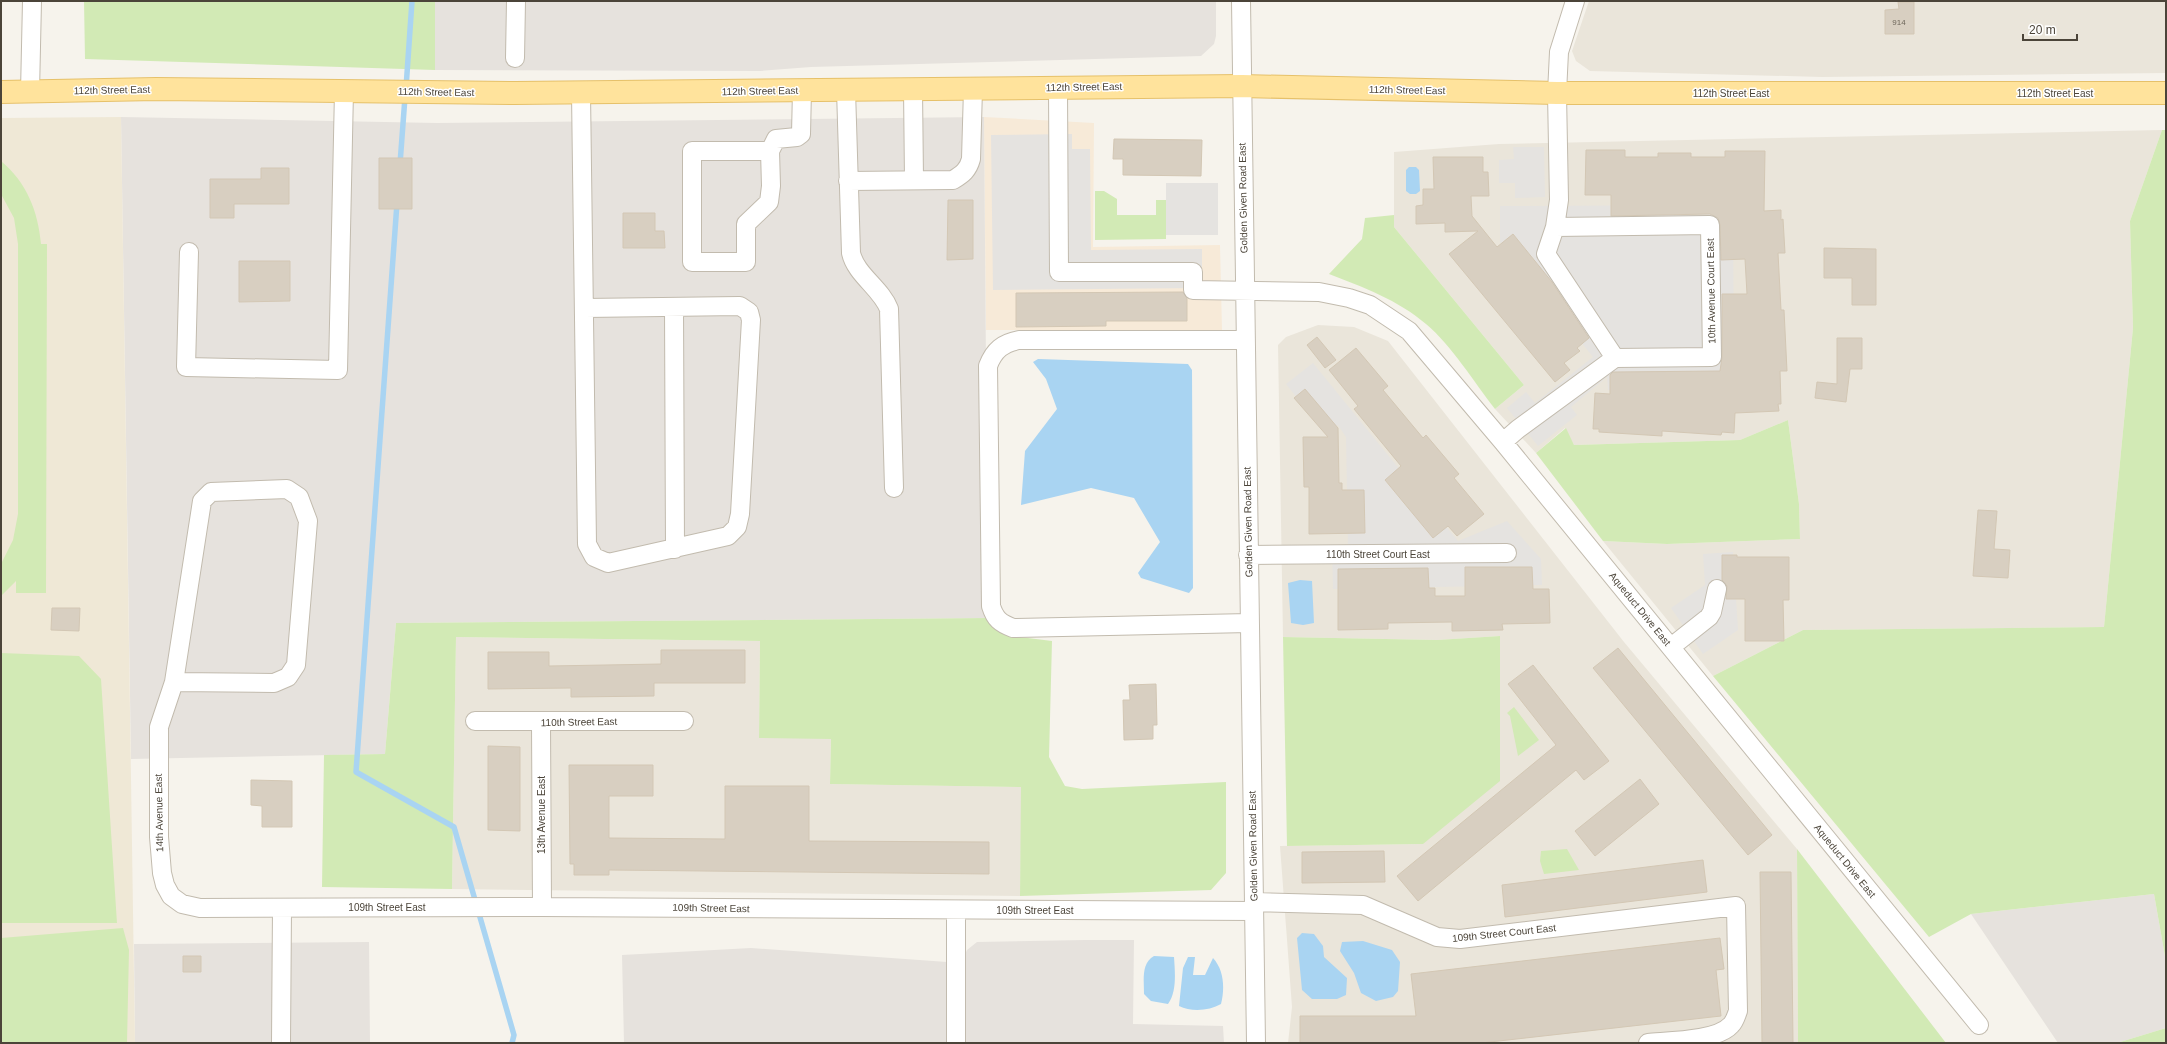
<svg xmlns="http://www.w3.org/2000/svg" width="2167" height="1044" viewBox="0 0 2167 1044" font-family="Helvetica,sans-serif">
	<rect width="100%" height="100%" fill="#f6f3ec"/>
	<path fill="#eae5da" d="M1589,1H2166V73L1822,77L1590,71L1576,61L1572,51Z
		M2162,130L2130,221L2133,328L2104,627L1803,630L1713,676L1603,541L1667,544L1800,539L1799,504L1788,420L1740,440L1574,445L1565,428L1536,453L1495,409L1524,385L1394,227V152L1499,144Z
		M1318,325L1354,327L1388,341L1624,642L1797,849L1798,1043H1288L1292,1007L1280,846L1423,844L1500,636L1437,640L1283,637L1278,345L1286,337Z
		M456,637L760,641L759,737L831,738L830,784L1022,787L1020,896L452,889Z"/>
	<path fill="#f7ead8" d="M984,117L1094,123L1093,247L1220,245L1222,330H986Z"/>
	<path fill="#e6e2dd" d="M435,1H1216V36L1214,44L1201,56L811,67L760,71L435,70Z
		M121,117L437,123L984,117L988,618L396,623L385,754L131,759Z
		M2154,894L2166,962V1028L2117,1043H2058L1971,914Z
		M1085,940H1134L1133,1024L1223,1026L1224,1043H624L622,955L751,948L961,963L967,950L977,942Z
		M369,942L370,1043H135L134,944Z"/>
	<path fill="#efe8d6" d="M121,117L135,1043H1V118Z"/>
	<path fill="#d2eab5" d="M84,1H435V70L85,59Z
		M2162,130H2166V962L2154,894L1971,914L1929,937L1713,676L1803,630L2104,627L2133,328L2130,221Z
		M1,161C27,183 38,211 41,244H47L46,593H16V581L1,596V564L13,540L18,514V244L14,218L1,194Z
		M1095,191H1104L1117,199V215H1156V200H1166V239L1095,240Z
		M1394,215V227L1524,385L1495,409C1474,382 1452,346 1426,324C1398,300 1363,287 1329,274L1362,239L1365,218Z
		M1788,420L1799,504L1800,539L1667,544L1603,541L1536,453L1566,428L1574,445L1740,440Z
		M988,618L1004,635L1052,641L1049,757L1065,786L1082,789L1226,782V873L1211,890L1020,896L1021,787L830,784L831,739L759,738L760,641L456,637L452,889L322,887L324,755L385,754L396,623Z
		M1500,636V781L1423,844L1287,846L1283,637L1437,640Z
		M1,653L79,656L101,679L117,923H1Z
		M1514,707L1539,740L1518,756L1510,716L1507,713Z
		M1567,849L1579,870L1544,874L1540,861L1541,851Z
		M1797,849L1946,1043H1798Z
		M123,928L129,950L127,1043H1V938Z
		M2166,1028V1043H2117Z"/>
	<path fill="#e5e3e0" d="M1072,134V149H1090L1091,250L1202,249V288L993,290L991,135Z
		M1513,147H1544L1545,197L1515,198V183H1499V160L1514,159Z
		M1166,183H1218V235H1166Z
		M1720,205L1733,222L1734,373L1724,389L1608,390L1607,377L1571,407L1577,415L1538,446L1507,408L1526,392L1535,403L1593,357L1500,242V206Z
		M1313,363L1458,541L1507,521L1541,559L1542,585L1333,589L1332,547L1348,546L1346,437L1338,425L1326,434L1286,384Z
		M1733,552L1738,630L1703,654L1671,608L1705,585L1703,554Z"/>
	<path fill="#a9d4f2" d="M1409,167H1416L1419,170L1420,191L1416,194H1410L1406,191V170Z
		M1038,359L1188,364L1192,370L1193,588L1189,593L1141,578L1138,573L1160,542L1134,498L1091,488L1021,505L1025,451L1057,409L1046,379L1033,362Z
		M1300,580L1312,581L1314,623L1303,625L1291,623L1288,583Z
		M1302,933L1314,934L1323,946L1324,957L1347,978L1346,995L1337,999H1312L1302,990L1297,938Z
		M1363,941L1392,950L1400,962L1398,991L1393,997L1376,1001L1361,993L1354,973L1340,951L1342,942Z
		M1154,956L1174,957C1175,972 1177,992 1168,1004L1151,1001L1144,994C1144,980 1141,963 1154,956Z
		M1188,957H1195L1193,975H1205L1213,958C1224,970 1225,988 1221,1004C1209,1011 1191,1012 1179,1006L1183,968Z"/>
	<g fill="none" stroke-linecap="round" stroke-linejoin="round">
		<path stroke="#a9d4f2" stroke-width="5.5" d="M406,88L412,1
			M400,164L405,97
			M397,203L356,772L454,827L514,1035L512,1043"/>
	</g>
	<path fill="#d8cfc1" stroke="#d3c7b4" d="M1898,2H1914V34H1885V10L1899,9Z
		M1114,139L1202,140L1201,176L1123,175V159H1113Z
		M1586,150H1625V157H1658V153H1691V157H1725V151H1765L1764,211L1781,210V220L1783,219L1785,253H1778L1781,310H1784L1787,371H1780L1781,404H1778L1779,411L1735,413L1734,433L1722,432L1721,435L1662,431V436L1599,432V429H1593L1595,393L1610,394V375L1613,372L1720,371L1722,357V294H1747L1745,259L1721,260L1720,225L1718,218L1710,214L1611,216V195H1585Z
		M1433,157H1483V172H1488L1489,196H1471L1472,216L1497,247L1513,234L1552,282L1589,338L1577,348L1580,351L1564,363L1570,370L1555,382L1449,254L1478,231L1445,232V223L1416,224V206L1423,205V189H1434Z
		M379,158H412V209H379Z
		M261,168H289V204H234V218H210V179H261Z
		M948,200H973V259L947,260Z
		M623,213H655V231H664L665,248H623Z
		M1824,248L1876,249V305H1852V278H1824Z
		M239,261H290V301L239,302Z
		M1183,292L1187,298V321H1106V326L1016,327V293Z
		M1317,337L1336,360L1325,368L1307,345Z
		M1837,338H1862V369H1850L1846,402L1815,398L1817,382L1837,384Z
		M1356,348L1388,386L1383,390L1423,438L1426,435L1459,474L1454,478L1484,514L1457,536L1448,526L1433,538L1385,480L1401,466L1354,409L1358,406L1329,370Z
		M1305,389L1338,428L1339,483H1342V490H1364L1365,533L1309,534V487H1304L1303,437H1328L1294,398Z
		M1978,510L1997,511L1994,549L2010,550L2008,578L1973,576Z
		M1722,555H1737V557H1789V600H1783L1784,641H1745V599H1726L1727,586L1722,580Z
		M1465,567H1532L1533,589H1549L1550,623L1502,624L1503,630L1452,631V622L1388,623V629L1338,630V569L1428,568L1429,588H1435V596H1465Z
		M52,608H80L79,631L51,630Z
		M1618,648L1772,835L1748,855L1593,668Z
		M661,650H745V683H654V696L571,697V688L488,689V652H549V666L661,664Z
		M1533,665L1609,761L1584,780L1576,770L1418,901L1397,876L1556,745L1508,684Z
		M1156,684L1157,725H1153V739L1124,740L1123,700H1130L1129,685Z
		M488,746L520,747V831L488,830Z
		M569,765H653V796H609V838L725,839V786H809V841L989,842V874L609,870V875H574V864H570Z
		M1640,779L1659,804L1595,856L1575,831Z
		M251,780L292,781V827H262V806L251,805Z
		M1384,851L1385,882L1302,883V852Z
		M1703,860L1707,892L1505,917L1502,885Z
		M1760,872H1791L1793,1043H1762Z
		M1720,938L1724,969L1716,970L1721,1016L1481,1043H1300V1016H1416L1411,974Z
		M183,956H201V972H183Z"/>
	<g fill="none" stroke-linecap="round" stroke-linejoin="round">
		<defs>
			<path id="minor" d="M1241,1L1256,1043
				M1575,1L1559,52L1557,93L1559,200L1555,227L1546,254L1615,358
				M515,58L516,1
				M1058,88L1059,272H1193V290L1319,292L1349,298L1370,305L1409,331L1503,442L1979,1025
				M913,89L914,180
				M846,90L851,253C856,275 881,288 889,309L894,488
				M30,92L32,1
				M581,93L587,544L594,557L608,563L728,536L737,527L740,514L751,320L749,312L740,306L585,308
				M770,151H692V262H746V224L769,202L771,186L770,151L776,139L797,137L801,134L802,90
				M848,181L953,180C963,174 968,170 971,159L973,89
				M1555,227L1710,225L1712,357L1615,358
				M189,252L186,367L338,370L344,91
				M674,307L675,549
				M1245,340H1019C1003,343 994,350 988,366L991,606C995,619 1000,623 1013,628L1249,623
				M1503,442L1518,429L1615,358
				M1248,555L1507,553
				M1671,647L1709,617L1712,612L1717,589
				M174,682L274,683L288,677L296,665L308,521L299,497L287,489L211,492L202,501L174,682L159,727V837L162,873L165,885L171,896L182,904L200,908L542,907L1254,911
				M475,721H684
				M541,723L542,907
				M1254,902L1363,905L1437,937L1460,939L1736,906L1738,1011C1736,1016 1735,1021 1731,1025C1717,1041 1669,1041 1648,1043
				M956,910V1043
				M281,1043L282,908"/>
			<path id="major" d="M1,92L156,89L515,93L1242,86L1557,93H2166"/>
		</defs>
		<use href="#minor" stroke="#c2bbae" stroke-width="20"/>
		<use href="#major" stroke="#e6c16a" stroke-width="24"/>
		<use href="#minor" stroke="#fff" stroke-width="18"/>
		<use href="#major" stroke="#ffe39c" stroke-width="22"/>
	</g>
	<g text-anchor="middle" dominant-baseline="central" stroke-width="3" stroke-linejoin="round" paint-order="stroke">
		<g font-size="8" fill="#6e675b">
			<text x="1899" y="22">914</text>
		</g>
		<g font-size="10" fill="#4b4439" stroke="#fff">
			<text transform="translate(1084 87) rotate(-1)">112th Street East</text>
			<text transform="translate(112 90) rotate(-1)">112th Street East</text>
			<text transform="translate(1407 90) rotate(1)">112th Street East</text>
			<text transform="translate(760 91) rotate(-1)">112th Street East</text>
			<text transform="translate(436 92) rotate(1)">112th Street East</text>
			<text x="1731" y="93">112th Street East</text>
			<text x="2055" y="93">112th Street East</text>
			<text transform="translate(1243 198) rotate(-91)">Golden Given Road East</text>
			<text transform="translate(1711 291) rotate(-91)">10th Avenue Court East</text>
			<text transform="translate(1248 522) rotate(-91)">Golden Given Road East</text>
			<text x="1378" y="554">110th Street Court East</text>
			<text transform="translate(1640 609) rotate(51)">Aqueduct Drive East</text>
			<text transform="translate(579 722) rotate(-1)">110th Street East</text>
			<text transform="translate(159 813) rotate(-91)">14th Avenue East</text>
			<text transform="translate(541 815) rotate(-90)">13th Avenue East</text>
			<text transform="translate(1253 846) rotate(-91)">Golden Given Road East</text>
			<text transform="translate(1845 861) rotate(51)">Aqueduct Drive East</text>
			<text x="387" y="907">109th Street East</text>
			<text transform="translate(711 908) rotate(1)">109th Street East</text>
			<text x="1035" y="910">109th Street East</text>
			<text transform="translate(1504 933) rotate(-6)">109th Street Court East</text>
		</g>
	</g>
	<rect width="2167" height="1044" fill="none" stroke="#4b4439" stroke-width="4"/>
	<path d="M2023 34v6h54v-6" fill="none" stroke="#4b4439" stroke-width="2"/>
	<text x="2029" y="34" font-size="12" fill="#4b4439" stroke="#ffffff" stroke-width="3" paint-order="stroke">20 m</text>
</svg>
